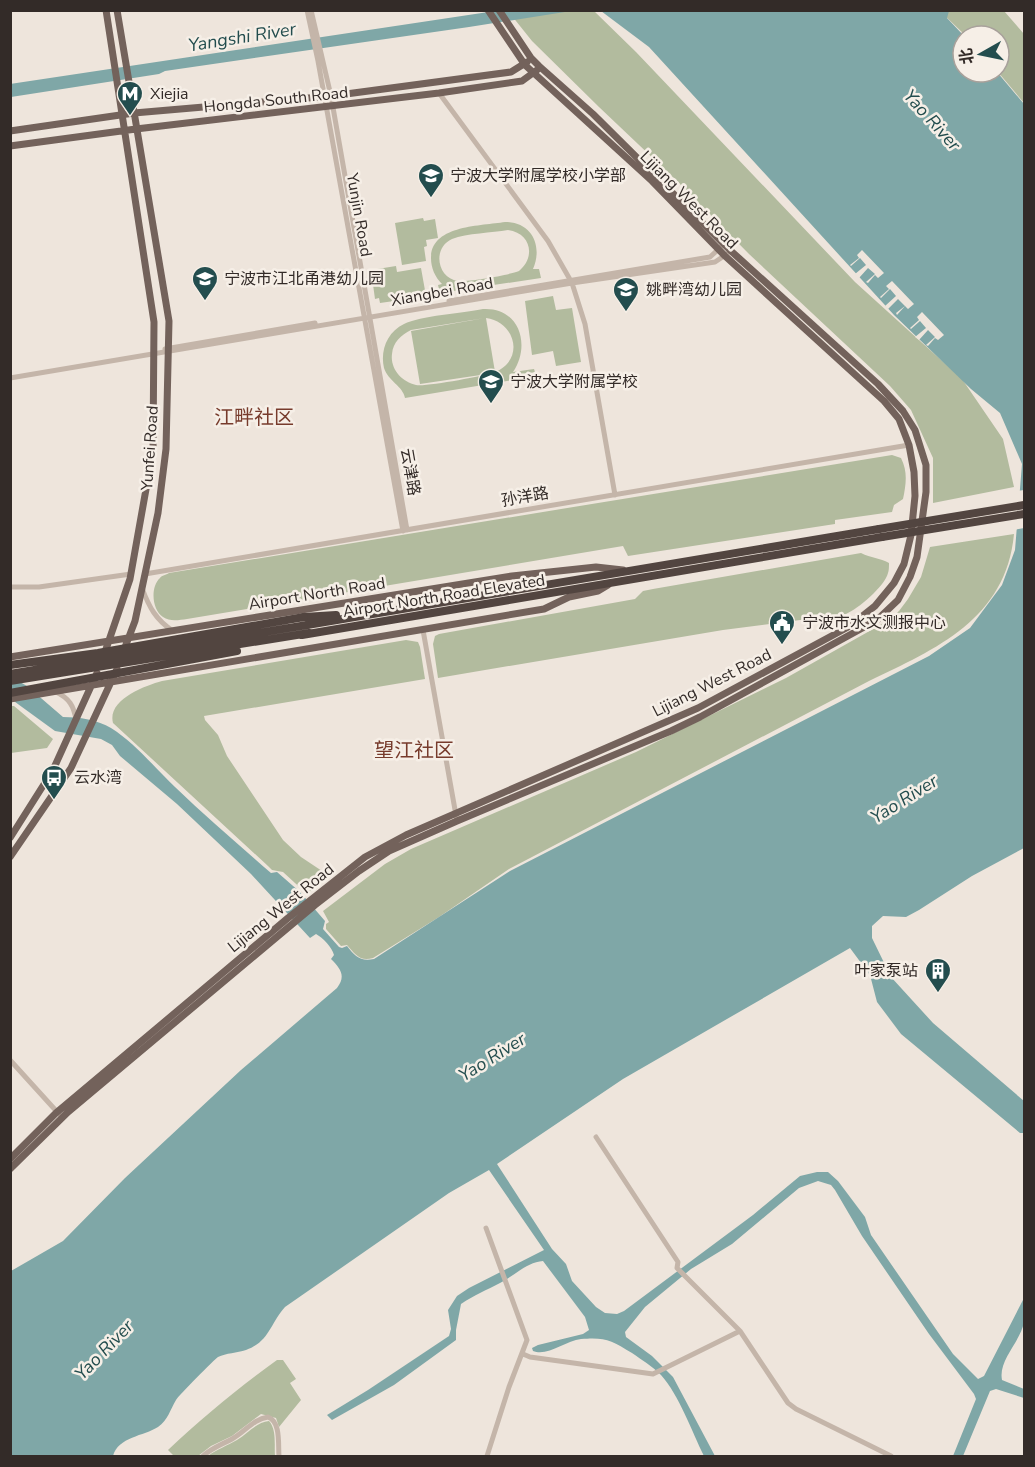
<svg xmlns="http://www.w3.org/2000/svg" width="1035" height="1467" viewBox="0 0 1035 1467" font-family="'Nunito Sans','Noto Sans SC',sans-serif">
	<rect width="100%" height="100%" fill="#eee5dc"/>
	<path fill="#b2bb9e" fill-rule="evenodd" d="M508,11H594L636,52L855,282L962,379L1003,439L1014,487L933,503V458L911,410L890,386L749,254L677,181L599,107L532,41Z
		M940,11H1004L1024,34V103L998,72L999,36H966Z
		M423,218L424,221L435,219L438,238L426,240L427,246L424,247L426,261L402,265L395,223Z
		M505,222C532,222 543,246 533,269H539L541,278L440,293L438,285L442,284C435,277 431,268 431,258C431,225 481,226 505,222ZM508,230C531,233 536,257 519,271C509,275 469,282 458,281C437,278 432,248 452,239C467,233 492,233 508,230Z
		M396,266L397,272L421,268L426,296L402,300L401,295V300L380,303L379,298L375,299L371,270Z
		M553,296L556,310L572,308L581,362L556,366L553,351L532,355L525,301Z
		M483,309C520,307 531,346 513,372L534,369L535,372L525,374V378L405,398C403,386 388,381 384,368C380,351 387,332 404,324C420,316 463,313 483,309ZM485,318L411,331L420,384L494,373C482,376 426,387 416,385C402,382 390,369 392,354C393,342 401,335 411,330ZM486,318C516,322 525,360 495,372Z
		M892,455L901,458C908,472 906,484 903,499L894,505L892,512L835,520V524L628,556L623,546L187,619C179,620 170,622 163,617C152,610 150,587 160,578C162,575 166,575 169,573Z
		M1014,534C1006,619 936,649 869,681L509,869L439,917L373,958C360,962 355,954 347,945L341,946L326,929V924L329,922L323,911L385,864L411,849L636,752L786,678L882,624L899,611L908,599L921,577L930,547Z
		M861,553C871,558 880,558 889,563C889,566 889,571 888,573C885,586 858,609 846,614L723,630L438,678L433,644L435,636L439,634L635,599L643,591L653,589Z
		M406,640L418,642L420,647L425,679L204,716L205,720L218,735L227,756L283,840L301,857L328,875L307,894L283,872L272,870L268,866L113,723C107,700 144,686 162,681Z
		M11,706H14L53,739L47,748L11,753Z
		M277,1360H283L296,1379L290,1383L301,1400L279,1427L276,1418L261,1414L232,1436L211,1446L198,1456H174L168,1450C203,1417 238,1388 277,1360Z
		M269,1421C277,1430 274,1445 275,1456H208C217,1449 227,1446 237,1440C248,1433 257,1422 269,1421Z"/>
	<path fill="#7fa7a7" d="M495,11H571L469,27L165,71L159,74L11,97L10,84Z
		M601,11H949L947,18L964,36L963,72H997L1024,104V848L972,876L919,910L906,917L883,916L872,926V938L891,977L933,1023L1024,1101V1133H1020L901,1034L877,1002L870,975L850,948L623,1079L497,1164L552,1249L566,1264L572,1281L596,1307L605,1313L617,1314L624,1311L753,1215L800,1176L817,1172H828L838,1181L865,1217L871,1235L953,1354L978,1379L984,1376L1024,1298C1024,1305 1026,1315 1024,1322C1021,1341 998,1360 1002,1380L1024,1389V1398L996,1389L990,1391L963,1456H953L976,1399L974,1394L929,1334L862,1236L835,1190L831,1185L818,1181L799,1188L732,1244L691,1269L645,1307L625,1332L626,1337L652,1356L673,1377L715,1456H704C692,1432 679,1395 661,1375C652,1366 642,1360 632,1353C611,1340 605,1337 581,1339C565,1341 547,1357 533,1351L532,1348L538,1345L583,1334L589,1330L585,1317L543,1261C527,1262 514,1276 500,1283C487,1290 474,1295 461,1304L456,1330V1340L394,1385L332,1420L327,1415L368,1390L449,1336L451,1329L448,1310L457,1296L469,1288L544,1250L489,1170L449,1193L285,1307C270,1324 269,1342 246,1350C237,1353 226,1353 218,1357C215,1359 178,1396 176,1400C170,1410 168,1420 158,1427C144,1436 118,1437 113,1456H11V1271L63,1241L125,1178L241,1070L337,988C346,976 341,969 331,959L334,955C332,947 323,938 316,934L310,938L251,874L177,804L120,756L112,745L101,739L55,731L11,699V677L27,686L63,717C79,717 98,720 111,728C136,744 155,768 175,787C206,817 239,845 271,873L277,872L300,892L325,921L323,929L339,947L342,948L347,946C355,956 360,962 374,959L510,871L929,656L970,628L1002,585L1015,550L1022,464L1000,413L971,389L894,315L649,47Z"/>
	<path fill="#eee5dc" d="M862,250L884,273L878,278L875,275L868,283L866,282L875,274L868,268L859,278L855,274L866,265L860,258L851,266L850,265L859,258L857,255Z
		M892,281L914,304L908,309L905,306L897,315L896,313L905,306L898,299L888,309L885,306L896,296L890,289L881,298L880,297L889,289L886,286Z
		M922,312L944,335L938,340L935,338L928,346L926,345L935,337L928,330L919,340L915,337L926,328L920,321L911,329L910,328L919,320L917,317Z
		M1024,490V528L1014,530L1017,491Z"/>
	<g fill="none" stroke-linecap="round" stroke-linejoin="round">
		<path stroke="#c4b5a9" stroke-width="5" d="M307,10L318,61L403,531
			M311,10L331,96L407,530
			M439,93L548,241L572,283L585,324L615,495
			M449,301L710,257L724,244
			M165,349L315,323
			M10,378L572,283L715,262L727,254
			M145,574L909,445
			M10,587H39L131,574
			M142,588C149,607 156,620 173,631
			M423,630L457,821
			M56,692C69,698 74,706 76,720
			M10,1060L59,1114
			M596,1137L678,1262L677,1268L740,1331L788,1403L796,1409L891,1456
			M486,1228L527,1340L509,1387L487,1456
			M523,1354L530,1357L653,1374L740,1331
			M203,1456C212,1448 221,1445 232,1439C245,1432 253,1419 268,1417C281,1422 278,1444 279,1456"/>
		<path stroke="#73625b" stroke-width="7" d="M117,10L169,321L166,449L158,513L135,621L124,650
			M10,131L134,113L331,96L511,72L527,62
			M10,146L136,129L439,93L522,81L537,70
			M104,655L130,579L153,450L154,322L106,10
			M10,657L512,576L596,567L623,570
			M10,699L544,609L569,597L598,591L608,585
			M10,838L53,770L97,673
			M10,857L71,768L117,669
			M10,1159L56,1113L288,918L365,857L406,835L698,708L850,626L875,606L894,583L904,564L911,535L915,496L914,472L909,445L899,419L884,401L725,256L652,181L525,65L488,10
			M10,1169L68,1112L315,905L359,871L389,851L457,821L671,731L700,717L877,620L898,600L910,577L917,557L926,492V465L915,430L903,411L878,384L731,251L593,114L539,66L531,58L499,10"/>
		<path stroke="#524540" stroke-width="8" d="M304,617L336,615
			M307,625L879,529
			M302,635L882,537"/>
		<path stroke="#524540" stroke-width="8" d="M879,529L1024,505
			M882,537L1024,514
			M10,665L98,653L304,617
			M10,674L307,625
			M10,681L309,633
			M10,693L237,651"/>
	</g>
	<defs>
		<symbol id="metro-pin" viewBox="-11 -11 22 30"><path d="M0 17L-7.5 6A9.5 9.5 0 1 1 7.5 6Z" fill="#234d4e" stroke="#f6efe7"/><path d="M-5.5 5V-5H-3L0 0L3-5H5.5V5H3V-.5L0 4L-3-.5V5Z" fill="#fff"/></symbol>
		<symbol id="school-pin" viewBox="-11 -11 22 30"><path d="M0 17L-7.5 6A9.5 9.5 0 1 1 7.5 6Z" fill="#234d4e" stroke="#f6efe7"/><path d="M0-5L7-2L0 1L-7-2ZM-4 1L0 2.5L4 1V4Q0 6-4 4Z" fill="#fff"/></symbol>
		<symbol id="civic-pin" viewBox="-11 -11 22 30"><path d="M0 17L-7.5 6A9.5 9.5 0 1 1 7.5 6Z" fill="#234d4e" stroke="#f6efe7"/><path d="M-.6-6.5H3V-4.5H.6V-3L4-1V1h2V6H-6V1h2V-1L-.6-3ZM-1.2 2.5V6h2.4V2.5Z" fill="#fff"/></symbol>
		<symbol id="bus-pin" viewBox="-11 -11 22 30"><path d="M0 17L-7.5 6A9.5 9.5 0 1 1 7.5 6Z" fill="#234d4e" stroke="#f6efe7"/><path d="M-5-6H5V4H4V6H2V4H-2V6H-4V4H-5ZM-3.5-4V0h7V-4ZM-3.5 1.2v1.5H-2V1.2ZM2 1.2v1.5H3.5V1.2Z" fill="#fff"/></symbol>
		<symbol id="building-pin" viewBox="-11 -11 22 30"><path d="M0 17L-7.5 6A9.5 9.5 0 1 1 7.5 6Z" fill="#234d4e" stroke="#f6efe7"/><path d="M-4-6H4V6H1V3H-1V6H-4ZM-2.5-4.3h1.7v1.8h-1.7ZM.8-4.3h1.7v1.8H.8ZM-2.5-1h1.7V.8h-1.7ZM.8-1h1.7V.8H.8Z" fill="#fff"/></symbol>
	</defs>
	<g fill-rule="evenodd">
		<use href="#metro-pin" x="115" y="79" width="30" height="40"/>
		<use href="#school-pin" x="416" y="161" width="30" height="40"/>
		<use href="#school-pin" x="190" y="264" width="30" height="40"/>
		<use href="#school-pin" x="611" y="275" width="30" height="40"/>
		<use href="#school-pin" x="476" y="367" width="30" height="40"/>
		<use href="#civic-pin" x="767" y="608" width="30" height="40"/>
		<use href="#bus-pin" x="39" y="763" width="30" height="40"/>
		<use href="#building-pin" x="923" y="956" width="30" height="40"/>
	</g>
	<g text-anchor="middle" dominant-baseline="central" stroke-width="5" stroke-linejoin="round" paint-order="stroke">
		<g font-size="16" fill="#332b28" stroke="#f6efe7" text-anchor="start">
			<text x="150" y="94">Xiejia</text>
			<text x="450" y="176">宁波大学附属学校小学部</text>
			<text x="224" y="279">宁波市江北甬港幼儿园</text>
			<text x="646" y="290">姚畔湾幼儿园</text>
			<text x="510" y="382">宁波大学附属学校</text>
			<text x="802" y="623">宁波市水文测报中心</text>
			<text x="74" y="778">云水湾</text>
			<text x="918" y="971" text-anchor="end">叶家泵站</text>
		</g>
		<g font-size="16" fill="#332b28" stroke="#f6efe7">
			<text transform="translate(276 100) rotate(-6)">Hongda South Road</text>
			<text transform="translate(689 200) rotate(45)">Lijiang West Road</text>
			<text transform="translate(359 215) rotate(80)">Yunjin Road</text>
			<text transform="translate(442 292) rotate(-10)">Xiangbei Road</text>
			<text transform="translate(150 448) rotate(-86)">Yunfei Road</text>
			<text transform="translate(410 472) rotate(80)">云津路</text>
			<text transform="translate(525 497) rotate(-10)">孙洋路</text>
			<text transform="translate(317 594) rotate(-9)">Airport North Road</text>
			<text transform="translate(444 596) rotate(-9)">Airport North Road Elevated</text>
			<text transform="translate(712 683) rotate(-27)">Lijiang West Road</text>
			<text transform="translate(281 908) rotate(-39)">Lijiang West Road</text>
		</g>
		<g font-size="18" font-style="italic" fill="#234d4e" stroke="#f6efe7">
			<text transform="translate(242 37) rotate(-9)">Yangshi River</text>
			<text transform="translate(932 120) rotate(48)">Yao River</text>
			<text transform="translate(904 799) rotate(-32)">Yao River</text>
			<text transform="translate(492 1057) rotate(-32)">Yao River</text>
			<text transform="translate(104 1350) rotate(-46)">Yao River</text>
		</g>
		<g font-size="20" fill="#773b2c" stroke="#f6efe7">
			<text x="254" y="417">江畔社区</text>
			<text x="414" y="750">望江社区</text>
		</g>
	</g>
	<rect width="1035" height="1467" fill="none" stroke="#332b28" stroke-width="24"/>
	<g transform="translate(981 54) rotate(261)"><circle r="28" fill="#f6efe7" stroke="#a8a19b" stroke-width="1.5"/>
	<path d="M0-4.5L10 22L0 15L-10 22Z" fill="#234d4e"/>
	<text y="-9" font-size="16" font-weight="bold" text-anchor="middle" fill="#332b28">北</text>
	</g>
</svg>
